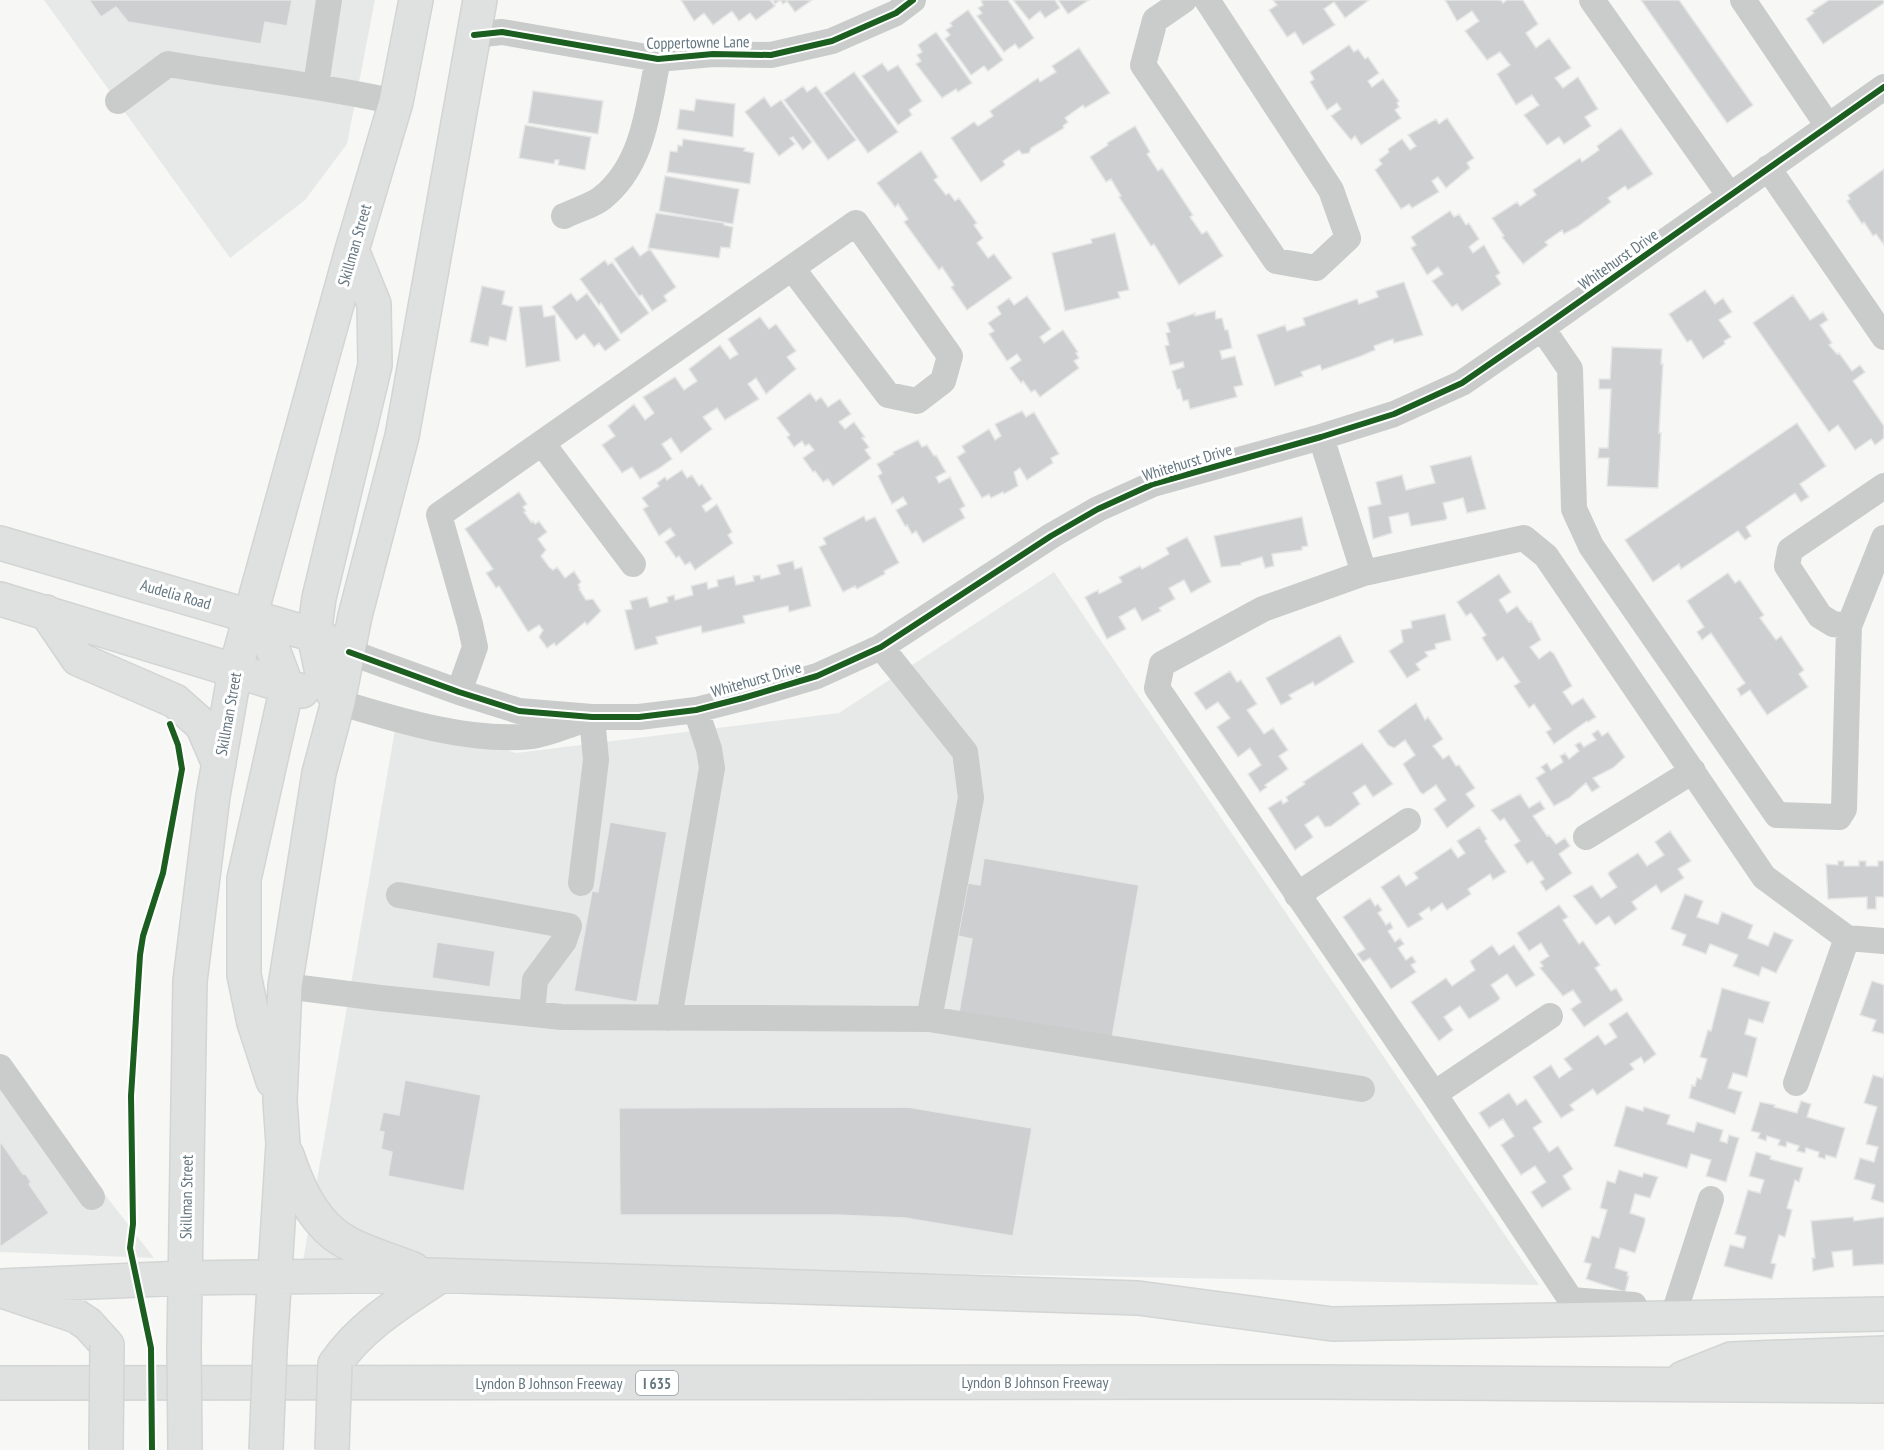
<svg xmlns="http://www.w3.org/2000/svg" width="1884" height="1450" viewBox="0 0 1884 1450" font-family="'PT Sans Narrow',sans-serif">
	<rect width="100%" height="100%" fill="#f7f7f6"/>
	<path fill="#e7e9e8" d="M44,0H375L347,144L305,200L230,258Z
		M1054,572L1539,1285L303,1261L397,718L516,753L839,713Z
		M0,1059L154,1258L0,1252Z"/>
	<path fill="#cdcfd0" stroke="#e6e6e6" stroke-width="1.5" d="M89,0H292L287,26L265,22L261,44L128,22L116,7L101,17Z
		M681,0H770L775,6L756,20L750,13L739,21L732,11L713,25L704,13L694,21Z
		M773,0H812L795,12L787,1L783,4L780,0L775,4Z
		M983,0H1008L1034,38L1019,49L1015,44L1004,52L977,16L982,13L978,8L983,5L981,1Z
		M1013,0H1055L1060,8L1045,18L1040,11L1029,20Z
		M1058,0H1089L1068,14Z
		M1273,0H1369L1345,18L1334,2L1324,9L1335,25L1303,45L1295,32L1287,37L1269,10L1277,5Z
		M1445,0H1501L1503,3L1507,0H1523L1538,24L1526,33L1536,48L1549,38L1571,68L1555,78L1563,88L1578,77L1598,109L1585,117L1591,126L1564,144L1559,137L1547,145L1524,115L1539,105L1532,95L1516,105L1497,74L1510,65L1500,52L1487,60L1465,31L1479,21L1472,11L1457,21Z
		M1641,0H1679L1753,105L1727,123Z
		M1829,0H1884V3L1823,44L1806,19L1814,13L1812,11Z
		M968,10L1003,60L988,71L984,66L971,75L945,39L950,35L946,30L952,26L950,23Z
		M936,32L972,83L958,92L956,89L942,98L916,64L921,61L917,55L922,52L918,45Z
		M1349,45L1354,52L1358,49L1365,59L1368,57L1379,73L1368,81L1372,87L1383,79L1399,101L1397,103L1399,107L1395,110L1401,118L1361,145L1355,136L1351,140L1331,116L1341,109L1337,103L1327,110L1310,82L1314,79L1310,72Z
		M1079,48L1110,93L1085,108L1083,105L1065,118L1068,122L1063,126L1064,128L1031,148L1029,153L1022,154L1019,150L1003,161L1005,165L981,182L951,138L974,122L978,126L993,116L990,111L1038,78L1040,82L1056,72L1052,66Z
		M882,63L888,71L898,65L922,101L909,110L912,115L898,125L862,76Z
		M854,72L898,132L868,153L824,93Z
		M803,86L807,92L816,86L856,140L828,160L784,100Z
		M533,91L603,101L598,134L528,123Z
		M764,97L771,107L781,100L812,142L803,150L793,137L790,138L795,144L779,156L745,112Z
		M696,99L735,104L733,137L677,129L680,109L694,111Z
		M1447,118L1474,158L1467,163L1470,168L1446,188L1438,177L1432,181L1439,192L1412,208L1409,204L1401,209L1375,170L1382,164L1379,160L1389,152L1388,149L1402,139L1410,150L1416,146L1408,135L1436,119L1439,124Z
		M525,125L591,137L585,170L558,165L559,160H555L554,164L519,158Z
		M1135,126L1150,152L1147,154L1158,171L1162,168L1193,215L1190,217L1202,234L1207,231L1223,256L1179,285L1154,244L1151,246L1119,197L1121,196L1111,179L1106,182L1090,157L1108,145L1107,143Z
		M1621,128L1653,174L1628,190L1625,186L1608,198L1611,202L1577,227L1564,234L1562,230L1545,242L1548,245L1523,264L1502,237L1504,236L1492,218L1517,202L1520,206L1536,195L1533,190L1580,158L1582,162L1599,150L1597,146Z
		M683,139L745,148L744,151L754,153L750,184L667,172L670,151L677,152L678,145L682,146Z
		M921,151L938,177L934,180L946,195L949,193L955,201L959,198L977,223L974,225L983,238L977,243L988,258L994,254L1012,278L967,310L951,287L954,285L942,267L939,270L904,222L908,219L898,204L895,207L877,183Z
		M1884,169V245L1876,234L1873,236L1864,222L1862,224L1847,201L1850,199L1848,195Z
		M665,176L739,189L733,224L659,211Z
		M1450,211L1454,217L1459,214L1466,225L1469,223L1479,239L1469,247L1473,253L1484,245L1500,273L1496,276L1501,284L1462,311L1457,304L1452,307L1432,281L1443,274L1438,267L1427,275L1411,248L1416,245L1411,237Z
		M656,213L724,223V225L733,227L730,248L721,247L719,258L648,248Z
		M1115,233L1129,290L1118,292L1120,298L1065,311L1052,253L1092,243L1091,239Z
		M633,246L640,256L650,249L676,287L664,296L667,301L652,311L642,295L639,296L614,259Z
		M605,260L608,265L612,262L649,313L621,334L601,303L599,305L580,279Z
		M1404,282L1423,335L1394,343L1393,339L1374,346L1375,350L1361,356L1322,370L1320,365L1301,372L1303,376L1275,386L1257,335L1285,325L1287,331L1305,325L1303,318L1357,299L1359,304L1378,297L1376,291Z
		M482,286L505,291L502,304L513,307L506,341L490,337L488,346L470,342Z
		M1705,290L1715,304L1723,298L1732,312L1719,320L1731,337L1724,341L1725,344L1703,359L1691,340L1687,342L1669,314Z
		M571,293L577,301L587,293L620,340L605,351L599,343L594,347L584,334L576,340L552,307Z
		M1793,295L1810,320L1823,312L1828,320L1820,325L1832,343L1829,345L1837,354L1839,353L1852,371L1860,365L1865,372L1853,381L1884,426V438L1875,445L1871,439L1855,450L1838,425L1829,432L1753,323Z
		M1027,296L1051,329L1040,337L1044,343L1063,330L1078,352L1076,353L1079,358L1074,361L1079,368L1040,397L1035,390L1031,392L1023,381L1021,383L1010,368L1021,360L1017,354L1007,361L989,334L994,331L988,323L1001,314L997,307L1009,298L1014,305Z
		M542,305L544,317L555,315L560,361L526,367L519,307Z
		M1215,311L1216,319L1222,318L1225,330H1228L1232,348L1220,351L1222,359L1235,356L1243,385L1234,387L1237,397L1190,409L1188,400L1183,401L1180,389H1177L1172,371L1184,367L1183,362L1170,365L1165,346L1169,345L1166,333L1170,332L1167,323L1195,313V316Z
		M760,317L769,329L776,324L796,351L787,357L796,369L766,394L756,378L748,384L759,399L725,420L717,408L703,417L712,429L681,453L671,438L662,444L672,459L658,469L640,479L632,467L622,473L602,445L615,436L608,426L634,404L645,420L654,413L643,397L675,377L684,390L697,381L689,369L720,345L730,359L738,354L728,339Z
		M1612,347L1662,349L1661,364H1663L1659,433H1661L1658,488L1607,486L1609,458H1598L1599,448H1608L1611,389H1599V379H1610Z
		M810,393L816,401L821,397L828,407L840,399L851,414L839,422L845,429L854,422L865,437L862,438L869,447L865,450L871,458L833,486L828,479L823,482L815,471L813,472L803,458L814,450L809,444L805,446L802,441L794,447L787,437L790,435L777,418Z
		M1022,411L1026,417L1034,412L1059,454L1051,458L1053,463L1027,480L1020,468L1014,472L1018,486L1004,494L1003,492L991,498L989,494L982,498L957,457L965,452L962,446L989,429L995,440L1001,436L995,424Z
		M1797,423L1826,466L1800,484L1809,497L1801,502L1795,493L1746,527L1751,536L1745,540L1738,531L1681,569L1679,564L1653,582L1625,540Z
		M918,440L922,447L927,445L934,456L936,455L946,472L936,477L939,483L950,477L965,506L960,509L965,518L923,543L916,531L912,534L907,525L905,526L896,510L907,504L903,497L892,504L878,476L882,473L877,464L894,454L893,452Z
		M1471,456L1486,509L1467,513L1463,498L1443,503L1447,518L1445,520L1411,526L1408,513L1389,517L1392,533L1373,539L1368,507L1381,504L1376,482L1402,475L1406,490L1435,483L1430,466Z
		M682,470L687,478L692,475L699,486L702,484L712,499L702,506L706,512L717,504L732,532L728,535L733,543L695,570L690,562L685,565L679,556L676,558L665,542L675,535L670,528L659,536L643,509L648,506L642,498L659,486L657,483L665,477L667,480Z
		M519,492L527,504L523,507L526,511L524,512L531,522L533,521L535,524L539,521L547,532L538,539L546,550L541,556L549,567L553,570L557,567L565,578L574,571L581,582L578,585L580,588L579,589L586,600L593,599L601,611L587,625L585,622L556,646L554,643L547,648L539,637L543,630L539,625L528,632L499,586L496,588L486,573L493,569L465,529Z
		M864,516L866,521L875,517L899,563L884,571L885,574L857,589L855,586L843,592L819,547L826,544L823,538Z
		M1302,517L1308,546L1302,547V550L1272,554L1274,566L1265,568L1262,557L1241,563V565L1221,567L1214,536Z
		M1187,537L1211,582L1191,593L1184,580L1169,588L1175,599L1159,608L1161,611L1142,621L1135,608L1119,617L1126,629L1107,639L1085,597L1098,590L1099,594L1122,582L1119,577L1140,566L1142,569L1169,554L1166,548Z
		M793,561L795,569L802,567L811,606L789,612L788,606L743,616L745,623L702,633L701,626L656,637L658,644L635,650L625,610L632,609L630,601L647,597L650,607L668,602L667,597L674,595L675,600L693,595L691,586L707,582L708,589L718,586L717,580L734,576L736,585L754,581L753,576L760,575L761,579L780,574L777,565Z
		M1728,573L1735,583L1740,580L1764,615L1760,618L1776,640L1781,636L1804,670L1799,674L1808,687L1767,715L1750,690L1741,696L1737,689L1745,683L1711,633L1702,640L1697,632L1704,627L1687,601Z
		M1499,574L1511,592L1499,600L1507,613L1517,606L1529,622L1531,621L1541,640L1530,647L1539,659L1550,651L1554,654L1572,686L1563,692L1572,705L1583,698L1596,717L1588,722L1587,721L1554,744L1546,732L1551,729L1534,704L1529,708L1514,686L1520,682L1503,657L1497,661L1482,638L1486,635L1471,613L1466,616L1457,602Z
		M1445,614L1451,640L1435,644L1436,649L1425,652L1428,656L1416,664L1420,670L1407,678L1389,651L1403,642L1401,630L1412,628L1411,621Z
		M1340,635L1354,662L1315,686L1313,682L1289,695L1292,699L1281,705L1266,678Z
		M1230,671L1237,682L1241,680L1257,704L1247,710L1264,734L1273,728L1288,750L1279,756L1288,769L1265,785L1267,787L1260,792L1248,774L1261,765L1250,748L1238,757L1217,727L1230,718L1218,702L1206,710L1194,693Z
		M1416,703L1425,720L1428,717L1443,739L1433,746L1443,759L1449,755L1456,766L1459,765L1475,788L1466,794L1475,806L1447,828L1434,809L1446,800L1436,785L1423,794L1420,792L1403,764L1415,755L1405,740L1394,748L1388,745L1378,731Z
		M1598,730L1602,736L1608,732L1625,757L1613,768L1593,778L1600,787L1592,792L1586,783L1569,798L1554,806L1536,778L1545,772L1541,767L1547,763L1551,770L1563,762L1560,756L1565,753L1569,759L1579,751L1575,745L1580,742L1584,747L1596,740L1592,734Z
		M1362,743L1393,784L1373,797L1365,785L1353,793L1360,804L1331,826L1325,827L1318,816L1305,825L1313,837L1295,850L1268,808L1281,800L1283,804L1288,801L1286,797L1305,784L1303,782Z
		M1520,794L1529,808L1540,801L1545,809L1533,816L1547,836L1549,835L1556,844L1565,838L1570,846L1559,854L1572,873L1546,891L1540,882L1544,879L1532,861L1527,864L1514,845L1520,841L1504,818L1500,821L1491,810Z
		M610,822L667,832L637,1002L574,991L592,891L598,892Z
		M1479,827L1487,839L1485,841L1506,872L1493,880L1490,874L1468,889L1471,894L1447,910L1442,903L1431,911L1429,907L1419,914L1423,919L1408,928L1381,887L1399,875L1406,886L1418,878L1414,873L1451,848L1458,858L1465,853L1457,841Z
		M1670,831L1691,861L1678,869L1684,878L1661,893L1656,885L1632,902L1637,909L1615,925L1609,916L1596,925L1573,896L1592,885L1601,898L1617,887L1608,874L1610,871L1638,853L1647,866L1664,855L1655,842Z
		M984,858L1139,885L1112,1038L959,1012L972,939L958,936L968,883L980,885Z
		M1838,861H1844V866H1859V861H1866V866H1878V861H1884V897H1876V909H1867V897L1828,899L1826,864L1838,865Z
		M1685,894L1703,901L1697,917L1718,924L1722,912L1753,925L1748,938L1768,946L1774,932L1793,940L1776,973L1762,967L1759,976L1733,966L1738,955L1710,944L1706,954L1682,945L1686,935L1671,929Z
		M1370,898L1375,906L1378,904L1382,910L1378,913L1386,925L1390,922L1393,928L1388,931L1395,942L1400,938L1404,944L1398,948L1406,960L1412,956L1416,962L1411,965L1416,972L1391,989L1370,958L1363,962L1357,954L1365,949L1343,917Z
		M1559,905L1568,917L1563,920L1579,944L1583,941L1600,965L1595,968L1611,991L1616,988L1623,1000L1584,1027L1571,1009L1581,1002L1573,990L1563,996L1540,968L1543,966L1540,962L1549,956L1541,943L1529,951L1517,933Z
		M437,942L495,951L490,987L432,978Z
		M1492,945L1499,955L1514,945L1535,975L1516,987L1507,974L1491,985L1500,998L1498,1001L1469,1019L1460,1006L1444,1017L1453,1030L1439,1041L1411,1002L1446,978L1452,986L1475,970L1470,961Z
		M1872,981L1884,985V1034L1872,1031L1876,1020L1860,1015Z
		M1722,988L1770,1002L1763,1023L1749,1019L1745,1034L1757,1038L1747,1077L1733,1073L1728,1088L1742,1092L1735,1114L1689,1098L1692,1085L1695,1086L1697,1078L1701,1079L1707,1059L1700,1057L1708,1030L1711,1031Z
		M1627,1012L1656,1054L1644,1063L1641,1057L1630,1064L1634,1069L1597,1095L1593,1089L1570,1105L1574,1110L1561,1118L1533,1077L1551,1065L1559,1078L1572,1069L1564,1059L1598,1035L1605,1045L1617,1037L1609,1024Z
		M1873,1075L1883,1078L1884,1075V1203L1871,1199L1875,1185L1854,1179L1860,1158L1874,1162L1878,1147L1866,1144L1877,1107L1864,1103Z
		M405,1080L481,1095L464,1191L388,1176L392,1152L381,1149L384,1132L379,1131L383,1112L399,1115Z
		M1509,1093L1517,1105L1526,1099L1542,1122L1533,1128L1549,1152L1558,1146L1573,1169L1563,1176L1571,1189L1542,1208L1531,1192L1546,1182L1535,1166L1521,1175L1501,1145L1514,1136L1503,1119L1489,1128L1479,1113Z
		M1801,1101L1811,1104L1807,1117L1845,1128L1836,1158L1826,1155L1825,1159L1818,1157L1819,1152L1806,1148L1805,1153L1797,1151L1799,1146L1787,1142L1786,1147L1778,1145L1780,1140L1767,1136L1766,1141L1758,1138L1760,1133L1751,1131L1760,1102L1775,1105L1774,1107L1797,1113Z
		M1626,1106L1643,1111L1644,1107L1670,1115L1667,1124L1694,1132L1697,1122L1723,1130L1720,1141L1727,1143L1729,1135L1739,1138L1726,1182L1706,1176L1711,1160L1691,1154L1687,1168L1614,1146Z
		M908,1107L1032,1128L1013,1236L905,1218L836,1215H620L619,1108Z
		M0,1141L23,1174L25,1173L31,1182L29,1184L49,1213L0,1247Z
		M1756,1152L1771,1156L1770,1159L1803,1168L1799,1182L1795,1180L1787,1208L1792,1210L1785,1237L1779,1235L1771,1263L1776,1264L1772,1279L1724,1266L1730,1245L1743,1248L1746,1237L1735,1234L1748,1190L1760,1193L1764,1180L1749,1176Z
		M1619,1170L1642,1177L1644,1173L1658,1177L1650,1198L1635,1194L1630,1213L1645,1218V1222L1635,1253L1620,1248L1615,1268L1628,1272L1627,1276H1629L1625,1292L1586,1279L1591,1264L1584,1262L1592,1236L1599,1238L1607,1210L1600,1208L1607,1181L1615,1183Z
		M1853,1217L1854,1221L1884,1217V1264L1853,1266L1852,1250L1832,1252L1834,1267L1813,1271L1812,1258H1815L1811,1221Z"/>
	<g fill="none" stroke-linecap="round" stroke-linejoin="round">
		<defs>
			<path id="major" d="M0,543L314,635L334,644
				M0,599L302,691
				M46,612L78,659L175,701L202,725L219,764
				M249,616L271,644L287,687L244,879V975L254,1023L273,1081
				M338,702L322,673L314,635L319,598L375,365L374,304L352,250
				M287,1155C297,1185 310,1215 335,1235C357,1251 388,1259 413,1269
				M0,1286L184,1278L429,1275L1138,1298L1332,1324L1884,1314
				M5,1292L76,1316L88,1324L107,1345
				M184,1348L190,981L213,796L235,671L352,250L396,102L416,0
				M270,1350L283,1144L280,1101L285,986L319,773L338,702L355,616L402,436L480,0
				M335,1364C362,1325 401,1302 440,1276"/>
			<path id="highway" d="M1683,1378L1731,1359L1884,1353
				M0,1383L1313,1382L1884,1386"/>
		</defs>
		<use href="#major" stroke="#d3d4d4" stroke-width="36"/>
		<use href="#highway" stroke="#d3d4d4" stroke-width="36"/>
		<path stroke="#cacccc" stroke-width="26" d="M1184,0L1155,20L1143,65L1276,261L1316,268L1348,238L1331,190L1207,0
			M1592,0L1730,196
			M1743,0L1828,126
			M474,35L502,32L658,59L713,54L771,55L832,41L896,13L913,0
			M316,85L329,0
			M118,101L168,64C244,77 321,85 396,102
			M1768,168L1884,337
			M564,216C576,210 592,206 602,198C644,165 648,108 658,59
			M1542,328L1570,369L1574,509L1591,546L1777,815L1839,817L1844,809L1849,626L1884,538
			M1321,437L1364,573
			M542,443L633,564
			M1849,626L1833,624L1820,616L1787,566L1790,550L1884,486
			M881,647L965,752L971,798L929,1019
			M349,652L459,692L519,711L592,717H639L696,710L743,698L817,676L881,647L1051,536L1098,509L1153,484L1321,437L1394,414L1462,383L1542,328L1884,87
			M459,692L475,647L470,624L439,515L856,223L950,356L943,381L917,401L888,395L792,268
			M338,702C397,720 471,743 532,736C548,734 565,726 581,721
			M1586,837L1693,771
			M581,883L596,760L592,717
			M399,895L569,926L564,941L535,980L532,1014
			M1297,895L1408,821
			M285,986L380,998L562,1017L929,1019L1362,1089
			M669,1018L712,768L709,749L696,710
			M0,1067L92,1197
			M1796,1083L1847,938
			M1434,1094L1550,1016
			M1677,1304L1711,1199
			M1634,1305L1571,1300L1434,1094L1157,688L1162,664L1263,609L1364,573L1524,538L1546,556L1764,877L1847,938L1884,941"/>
		<use href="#major" stroke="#dfe0e0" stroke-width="33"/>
		<use href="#highway" stroke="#dfe0e0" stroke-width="33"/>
		<defs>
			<path id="major-bridge" d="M184,1348L185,1450
				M106,1450L107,1345
				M266,1450L270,1350
				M332,1450L335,1364"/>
		</defs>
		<use href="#major-bridge" stroke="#d3d4d4" stroke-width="36" stroke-linecap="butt"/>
		<use href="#major-bridge" stroke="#dfe0e0" stroke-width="33"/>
		<defs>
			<path id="cycleway" d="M474,35L502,32L658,59L713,54L771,55L832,41L896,13L913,0
				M349,652L459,692L519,711L592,717H639L696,710L743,698L817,676L881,647L1051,536L1098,509L1153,484L1321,437L1394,414L1462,383L1542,328L1884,87
				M152,1450L151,1348L130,1248L133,1224L131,1096L140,955L143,936L163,873L182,769L178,745L170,724"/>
		</defs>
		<use href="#cycleway" stroke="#fff" stroke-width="10"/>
		<use href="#cycleway" stroke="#1b5e20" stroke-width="6"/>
	</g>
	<g text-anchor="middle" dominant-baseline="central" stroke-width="6" stroke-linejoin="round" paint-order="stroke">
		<rect fill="#fff" stroke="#929fa6" stroke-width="1.5" x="636" y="1371" width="42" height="24" rx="4.5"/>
		<g font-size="15" font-weight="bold" fill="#647680">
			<text x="657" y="1383">I 635</text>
		</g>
		<g font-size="16" fill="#647680" stroke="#fff">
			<text transform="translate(698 42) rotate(-1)">Coppertowne Lane</text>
			<text transform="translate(354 245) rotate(-74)">Skillman Street</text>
			<text transform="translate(1618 259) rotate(-35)">Whitehurst Drive</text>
			<text transform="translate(1187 462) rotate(-17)">Whitehurst Drive</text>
			<text transform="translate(176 594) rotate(16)">Audelia Road</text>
			<text transform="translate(756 679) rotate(-16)">Whitehurst Drive</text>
			<text transform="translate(228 714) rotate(-80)">Skillman Street</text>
			<text transform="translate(186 1197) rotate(-89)">Skillman Street</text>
			<text x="1035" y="1382">Lyndon B Johnson Freeway</text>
			<text x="549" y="1383">Lyndon B Johnson Freeway</text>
		</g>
	</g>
</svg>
